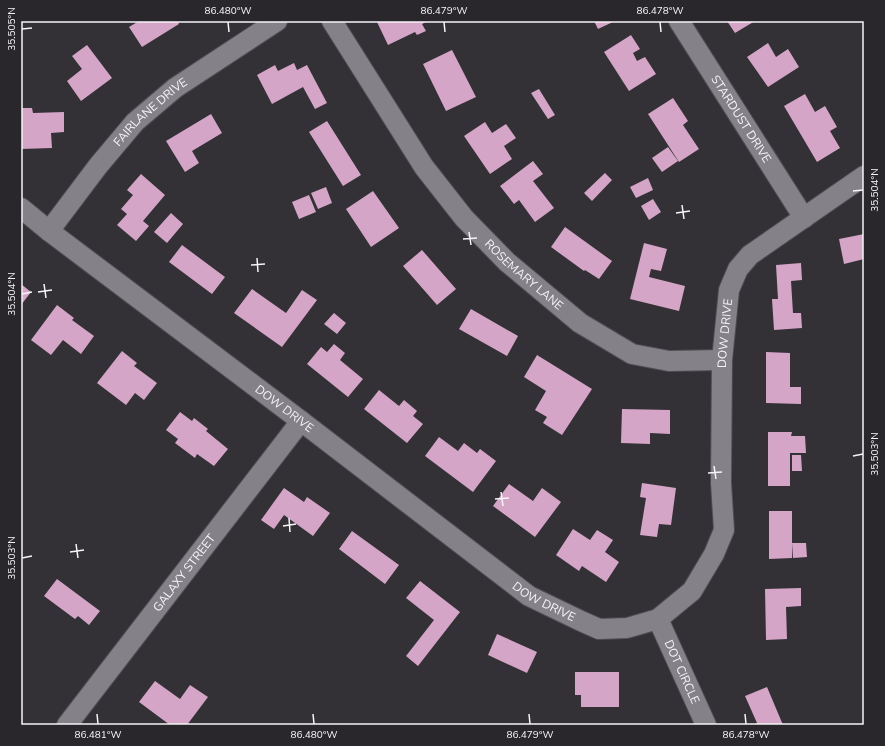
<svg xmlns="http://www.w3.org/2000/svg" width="885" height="746" viewBox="0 0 885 746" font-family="'Nunito Sans',sans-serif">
	<rect width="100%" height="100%" fill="#333136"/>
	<path fill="#d4a5c7" d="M139,21H178L179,24L142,47L129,27Z
		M379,21H428L422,24L426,31L417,35L415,32L388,45L377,22Z
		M594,21H615L598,29Z
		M727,21H755L735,33Z
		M631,35L640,49L633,53L637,61L645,57L656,74L629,91L604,52Z
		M768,43L776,57L788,49L799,67L768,87L747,57Z
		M87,45L112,78L81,101L67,81L82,69L72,56Z
		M452,50L476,97L446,111L423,64Z
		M294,63L297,70L307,65L327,103L315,109L303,87L272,104L257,75L275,65L278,71Z
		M539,89L555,115L548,119L531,93Z
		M805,94L815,112L825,106L837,127L830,131L840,148L817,162L784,106Z
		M673,98L688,121L683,125L699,149L679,162L648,114Z
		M21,108H32L33,113L64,112V132L51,133L52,148L21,149Z
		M211,114L222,133L192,151L199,163L185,172L166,141Z
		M327,121L361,175L343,186L309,132Z
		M485,122L492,133L506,124L516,138L504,146L512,159L490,174L464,136Z
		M668,147L678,161L662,172L652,158Z
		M533,161L543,174L533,181L554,208L535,222L519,200L514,204L500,186Z
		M605,173L612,180L592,201L584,193Z
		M141,174L165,195L143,221L149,226L136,241L117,225L127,214L121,209L133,195L127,190Z
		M648,178L653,190L636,198L630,187Z
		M326,187L332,203L318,209L311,193Z
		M373,191L399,228L371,247L346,209Z
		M309,195L316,212L299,219L292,202Z
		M653,199L661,212L649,220L641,206Z
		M171,213L183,224L167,243L154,232Z
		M565,227L612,261L599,279L585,270L584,271L551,247Z
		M864,234V259L844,264L839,239Z
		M644,243L667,249L661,271L651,269L649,277L685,286L679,311L630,299Z
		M182,245L225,277L212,294L169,262Z
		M422,250L456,289L437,305L403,266Z
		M801,263L802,280L791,281L793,313H801L802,328L774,330L772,299H778L776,265Z
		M21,284L31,292L21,305Z
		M252,289L286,313L302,290L317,300L282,347L234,313Z
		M57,305L74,318L72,320L94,336L81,354L63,340L51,355L31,340Z
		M471,309L518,336L507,356L459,329Z
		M334,313L346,323L337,334L324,324Z
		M334,344L345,353L340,360L363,379L348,397L307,364L321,347L327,352Z
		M122,351L137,363L134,366L157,383L144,400L135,393L126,405L97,383Z
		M766,352L790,353V387H801V404L766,403Z
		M537,355L592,389L562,435L543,423L547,417L535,410L546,391L524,377Z
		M379,390L399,406L404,400L417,411L413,416L423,424L407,443L364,409Z
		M622,409L670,410V434L650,433V444L621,443Z
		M180,412L192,421L194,418L208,429L206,431L228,449L214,466L197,454L195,458L175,443L178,439L166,430Z
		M768,432H792L791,436H805L806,453H790V486H768Z
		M439,437L458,451L464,443L477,453L480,449L496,461L473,492L425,456Z
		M792,455H801L802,471H792Z
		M642,483L676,488L671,525L659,524L657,537L640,535L646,498L640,497Z
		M509,484L533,501L542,488L561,502L535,537L493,506Z
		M284,488L304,502L307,497L330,513L313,536L284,515L274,529L261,520Z
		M769,511H792V558L769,559Z
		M573,529L590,540L597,530L613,540L605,552L619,562L606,582L582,566L579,571L556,555Z
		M352,531L399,565L385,584L339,549Z
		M792,543H806L807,557L793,558Z
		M57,579L100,611L89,625L78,616L75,619L44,596Z
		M420,581L460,612L418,666L406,656L434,620L406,598Z
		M801,588V606L786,607L787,639L766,640L765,589Z
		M497,634L537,652L527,673L488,655Z
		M575,672H619V707H581V695H575Z
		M155,681L180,699L190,685L208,697L187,725H170L139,702Z
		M767,687L783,725H756L755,724L757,723L745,696Z"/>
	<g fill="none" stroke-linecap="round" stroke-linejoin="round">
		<defs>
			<g id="minor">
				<path id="s1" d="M332,21L424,167L464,218L507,262L580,323L632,354L669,361L722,360"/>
				<path id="s2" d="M679,21L804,218"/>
				<path id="s3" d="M21,208L49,231L301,421L529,596L581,621L599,629L627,628L658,619L692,591L714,554L724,530L721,483L722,360L729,290L738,269L750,255L864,176"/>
				<path id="s4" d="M49,231L98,166L135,122L175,88L277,21"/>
				<path id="s5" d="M658,619L706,725"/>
				<path id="s6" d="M67,725L301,421"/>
			</g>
		</defs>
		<use href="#minor" stroke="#4f4e52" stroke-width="22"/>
		<use href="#minor" stroke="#848288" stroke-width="20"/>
	</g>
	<path fill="none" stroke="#f5f4f7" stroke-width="1.5" d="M228,22L229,32M444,22L445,32M660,22L661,32M22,29L32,28M853,191L863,190M682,205L684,219M676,213L690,211M469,232L471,245M463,239L477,238M257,258L258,272M251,265L265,264M44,284L46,298M38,292L52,290M22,294L32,292M853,456L863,454M714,466L716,479M708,473L722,472M501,492L503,506M495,499L509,498M289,518L290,532M283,526L296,524M76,544L78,558M70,552L84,550M22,558L32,556M97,714L98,724M313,714L314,724M529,714L530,724M745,714L746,724"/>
	<g text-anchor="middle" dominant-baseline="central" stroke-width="4" stroke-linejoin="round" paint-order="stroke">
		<g font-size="12" fill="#f5f4f7" stroke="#29272c">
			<text stroke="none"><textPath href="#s4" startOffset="157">FAIRLANE DRIVE</textPath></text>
			<text stroke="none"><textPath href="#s2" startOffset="116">STARDUST DRIVE</textPath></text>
			<text stroke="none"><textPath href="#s1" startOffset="320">ROSEMARY LANE</textPath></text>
			<text stroke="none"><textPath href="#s3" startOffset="1087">DOW DRIVE</textPath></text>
			<text stroke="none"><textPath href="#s3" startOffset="331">DOW DRIVE</textPath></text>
			<text stroke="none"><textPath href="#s6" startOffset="192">GALAXY STREET</textPath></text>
			<text stroke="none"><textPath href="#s3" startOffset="655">DOW DRIVE</textPath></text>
			<text stroke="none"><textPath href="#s5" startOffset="58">DOT CIRCLE</textPath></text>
		</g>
	</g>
	<rect width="885" height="746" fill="none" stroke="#29272c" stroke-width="44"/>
	<rect x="22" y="22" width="841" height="702" fill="none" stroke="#f5f4f7" stroke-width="1.5"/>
	<g font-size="10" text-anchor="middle" fill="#f5f4f7">
		<text x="228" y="14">86.480°W</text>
		<text x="444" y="14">86.479°W</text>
		<text x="660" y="14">86.478°W</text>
		<text transform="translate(11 29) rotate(-90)" y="4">35.505°N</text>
		<text transform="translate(874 190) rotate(-90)" y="4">35.504°N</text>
		<text transform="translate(11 294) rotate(-90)" y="4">35.504°N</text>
		<text transform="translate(874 454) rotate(-90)" y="4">35.503°N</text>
		<text transform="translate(11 558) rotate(-90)" y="4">35.503°N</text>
		<text x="98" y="738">86.481°W</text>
		<text x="314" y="738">86.480°W</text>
		<text x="530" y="738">86.479°W</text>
		<text x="746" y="738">86.478°W</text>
	</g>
</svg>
